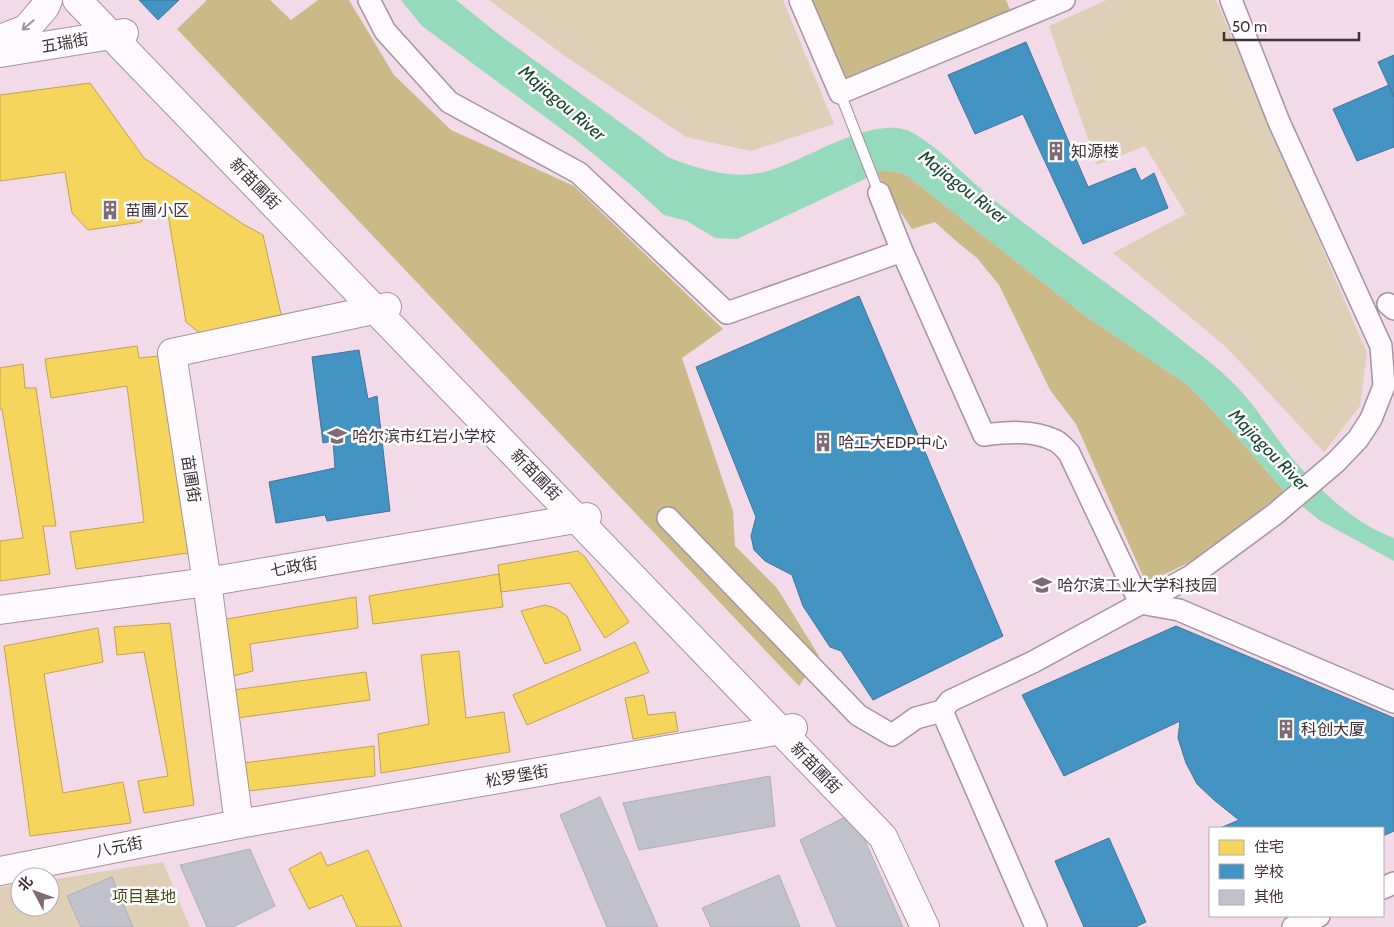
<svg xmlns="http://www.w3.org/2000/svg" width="1394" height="927" viewBox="0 0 1394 927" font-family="Cabin,'Noto Sans SC',sans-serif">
	<rect width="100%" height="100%" fill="#f2dae8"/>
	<path fill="#decfb6" d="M489,0H783L834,124L751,151L686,137L565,56Z
		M1107,0H1216L1367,353L1360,406L1324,452L1225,346L1113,253L1186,214L1145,146L1097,165L1049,26Z
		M163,862L190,927H0V887L20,884V907H50V880Z"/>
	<path fill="#cbba88" d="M207,0H270L291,20L318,0H349L394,75L451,130L574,186L723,329L682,358L733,511L735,546L777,588L819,656L799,686L177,29Z
		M809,0H1006L1011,12L846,82Z
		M884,170L905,174L1083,314L1189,386L1230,429L1284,491L1207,554L1146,583L1076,424L1050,390L999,285L977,258L956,241L935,222L912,229L890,197L877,173Z"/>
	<path fill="#96dabd" d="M401,0H456L497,33L668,157C699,169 731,180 764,172C804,163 876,110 915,134C945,152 967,179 994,200C1056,249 1122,292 1184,342C1199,354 1215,365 1229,379C1257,405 1274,438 1299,466C1326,496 1356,524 1394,538V561L1319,520L1284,491L1230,429L1189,386L1083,314L905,174L884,170L737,239L715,238L687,221L664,215L630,184L575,139L422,26Z"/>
	<path fill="#f6d55c" stroke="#c0a352" d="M90,83L144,158L243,224L263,235L282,318L201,334L186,322L168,214L152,206L141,222L88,230L72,213L65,172L0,181V95Z
		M137,346L139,358L159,356L188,553L76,569L70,532L144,522L127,386L51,398L45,359Z
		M23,364L25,388H36L56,526H43L50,574L0,581V541L23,538L2,409H0V368Z
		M578,551L585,557L629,622L605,638L570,583L501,592L498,565Z
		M499,574L503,607L373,624L369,596Z
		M356,597L358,628L250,644L253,671L229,677L221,620Z
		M545,605L555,608L567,616L581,650L545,664L521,611Z
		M170,623L194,805L144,813L138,781L168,776L144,652L117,655L114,627Z
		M98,628L103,662L44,674L63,793L123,782L131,823L30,836L4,646Z
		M635,642L649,672L527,725L513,695Z
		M459,651L466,718L504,712L510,752L381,773L378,734L429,724L421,655Z
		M366,672L370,700L237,718L233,690Z
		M644,695L648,715L675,712L678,731L633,739L625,698Z
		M374,746L375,776L248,791L244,763Z
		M368,850L402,927H357L342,895L309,909L289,869L321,852L327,866Z"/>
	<path fill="#4393c3" stroke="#42759a" d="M139,0H179L158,20Z
		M1026,42L1088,187L1135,168L1141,181L1154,173L1168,208L1083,244L1023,114L975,134L948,75Z
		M1394,55V97L1378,62Z
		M1389,85L1394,97V147L1357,161L1333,109Z
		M859,296L1003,636L873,700L841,651L830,647L803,606L792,575L765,561L754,550L751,536L756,517L696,367Z
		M359,350L368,399L377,396L390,511L327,521L325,515L276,523L269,482L335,468L333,441L323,443L312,357Z
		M1176,626L1394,718V831L1383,836V828H1220L1239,820L1214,800L1197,784L1186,763L1178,738L1180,721L1064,776L1022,695Z
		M1109,838L1146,922L1135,927H1084L1055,861Z"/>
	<path fill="#c1c1cb" stroke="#afafb9" d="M770,776L775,826L639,850L623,803Z
		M600,797L658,927H607L560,815Z
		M853,813L903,927H837L800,840Z
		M250,849L275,906L233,927H207L180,865Z
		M779,875L800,927H711L702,908Z
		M112,877L133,927H81L67,896Z"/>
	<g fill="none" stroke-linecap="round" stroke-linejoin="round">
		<defs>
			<path id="lane" d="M840,93L879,193"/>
			<path id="street" d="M369,0L385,31L449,102L579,173L727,313L902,251
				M800,0L840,93L1064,0
				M879,193L902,251L984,435C1007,432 1033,430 1054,440C1060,442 1065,449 1069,453L1140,603L1179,610L1394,702
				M1388,304L1394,309
				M668,518L858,715L892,735L916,718L942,711
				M1383,888L1394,883
				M1036,927L942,711L950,701L1033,662L1191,576L1275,514L1336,462L1358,439L1371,419L1384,386L1381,346L1279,122L1231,0
				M1293,927L1319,916"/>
			<path id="secondary" d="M77,0L883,837L925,927
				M0,39L26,29L45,7L48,0
				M0,53L124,33
				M0,610L207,582L587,517
				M239,824L207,582L172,353L387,307
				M0,871L239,824L793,728"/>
		</defs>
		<use href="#lane" stroke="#a6949f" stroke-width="12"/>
		<use href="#street" stroke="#a6949f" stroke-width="24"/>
		<use href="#secondary" stroke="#a6949f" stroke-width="30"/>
		<use href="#lane" stroke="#fdf9fc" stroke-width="10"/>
		<use href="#street" stroke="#fdf9fc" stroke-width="21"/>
		<use href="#secondary" stroke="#fdf9fc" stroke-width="28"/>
	</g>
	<defs><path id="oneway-shaft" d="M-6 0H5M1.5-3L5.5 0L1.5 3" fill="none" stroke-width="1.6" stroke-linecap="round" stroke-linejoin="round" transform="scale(1.25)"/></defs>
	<use stroke="#9f949a" href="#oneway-shaft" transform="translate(28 25) rotate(140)"/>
	<defs>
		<symbol id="building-bare" viewBox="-9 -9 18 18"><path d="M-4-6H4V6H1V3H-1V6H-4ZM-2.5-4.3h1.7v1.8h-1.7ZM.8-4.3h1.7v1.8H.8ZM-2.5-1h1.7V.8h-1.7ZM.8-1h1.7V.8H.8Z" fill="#7f6b76" stroke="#fff" stroke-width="2.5" paint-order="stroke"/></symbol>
		<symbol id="school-bare" viewBox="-9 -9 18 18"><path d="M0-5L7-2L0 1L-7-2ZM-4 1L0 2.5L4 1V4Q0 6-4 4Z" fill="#7f6b76" stroke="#fff" stroke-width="2.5" paint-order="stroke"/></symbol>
	</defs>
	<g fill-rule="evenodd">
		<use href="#building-bare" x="1042" y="137" width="28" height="28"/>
		<use href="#building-bare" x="96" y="196" width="28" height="28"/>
		<use href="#school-bare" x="323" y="422" width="28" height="28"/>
		<use href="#building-bare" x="809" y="428" width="28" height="28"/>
		<use href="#school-bare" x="1028" y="571" width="28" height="28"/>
		<use href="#building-bare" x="1272" y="715" width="28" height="28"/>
	</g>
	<g text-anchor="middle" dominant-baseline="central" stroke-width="5" stroke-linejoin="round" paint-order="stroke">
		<g font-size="16" fill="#412f39" stroke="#fff">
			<text transform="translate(65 43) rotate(-10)">五瑞街</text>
			<text transform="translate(255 184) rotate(46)">新苗圃街</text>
			<text transform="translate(536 475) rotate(46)">新苗圃街</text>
			<text transform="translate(191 479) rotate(81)">苗圃街</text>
			<text transform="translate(294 567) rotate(-10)">七政街</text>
			<text transform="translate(816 768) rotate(46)">新苗圃街</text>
			<text transform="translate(517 776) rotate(-10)">松罗堡街</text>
			<text transform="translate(119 847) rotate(-11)">八元街</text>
		</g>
		<g font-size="16" fill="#412f39" stroke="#fff" text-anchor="start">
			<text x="1071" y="151">知源楼</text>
			<text x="125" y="210">苗圃小区</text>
			<text x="352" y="436">哈尔滨市红岩小学校</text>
			<text x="838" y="442">哈工大EDP中心</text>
			<text x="1057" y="585">哈尔滨工业大学科技园</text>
			<text x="1301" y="729">科创大厦</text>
		</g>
		<g font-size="16" fill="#4a451c" stroke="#fff">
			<text x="144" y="896">项目基地</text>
		</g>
		<g font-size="18" font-style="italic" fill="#1b4834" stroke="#fff">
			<text transform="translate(562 103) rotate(40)">Majiagou River</text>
			<text transform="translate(963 187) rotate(38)">Majiagou River</text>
			<text transform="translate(1269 450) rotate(46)">Majiagou River</text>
		</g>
	</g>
	<rect x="1209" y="827" width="175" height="90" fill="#ffffff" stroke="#b3acb0"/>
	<rect x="1219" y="840" width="25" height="15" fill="#f6d55c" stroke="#b3acb0"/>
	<text x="1254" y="852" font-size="15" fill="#412f39">住宅</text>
	<rect x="1219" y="864" width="25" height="15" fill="#4393c3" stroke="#b3acb0"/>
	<text x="1254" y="877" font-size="15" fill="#412f39">学校</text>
	<rect x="1219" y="890" width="25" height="15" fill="#c1c1cb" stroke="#b3acb0"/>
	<text x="1254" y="902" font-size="15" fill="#412f39">其他</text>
	<g transform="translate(35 892) rotate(311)"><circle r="24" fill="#ffffff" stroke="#b3acb0"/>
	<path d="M0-4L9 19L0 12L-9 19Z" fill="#7f6b76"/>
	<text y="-8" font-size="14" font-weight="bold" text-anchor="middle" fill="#412f39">北</text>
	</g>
	<path d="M1224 32v8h135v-8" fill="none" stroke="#412f39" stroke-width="2.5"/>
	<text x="1232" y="32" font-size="15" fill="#412f39" stroke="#ffffff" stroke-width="4" paint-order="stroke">50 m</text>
</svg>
